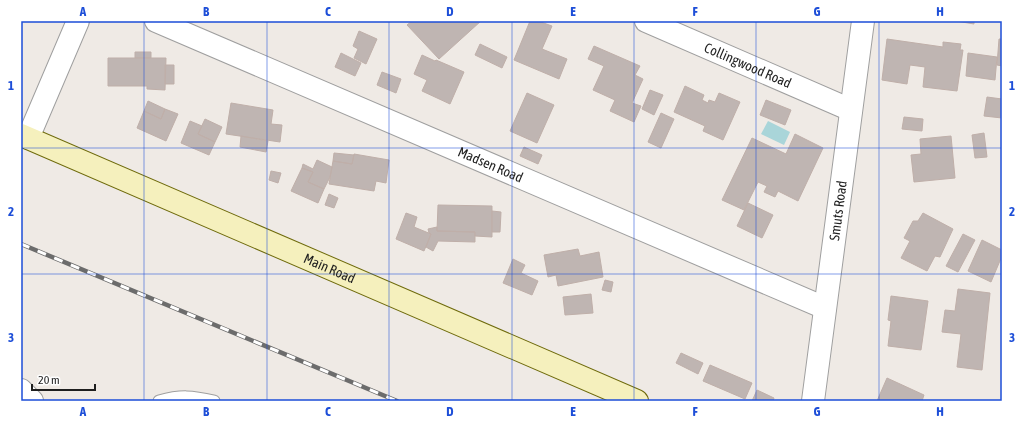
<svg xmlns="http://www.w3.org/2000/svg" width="1023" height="422" viewBox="0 0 1023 422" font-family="'Asap Condensed',sans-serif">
	<rect width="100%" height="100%" fill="#efeae5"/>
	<path fill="#a9d5d9" d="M768,121L790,132L784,145L761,134Z"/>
	<path fill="#bfb5b2" stroke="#bfafa9" d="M412,21H481L439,59L407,25Z
		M530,21H538L552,26L542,49L567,59L559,79L514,60Z
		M956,21H974V24Z
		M359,31L377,39L366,64L354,58L358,49L353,46Z
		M887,39L943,47V42L961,44L960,50H963L957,91L923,87L925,67L910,65L907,84L882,80Z
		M999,39H1002V66L997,65Z
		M480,44L507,57L502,68L475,55Z
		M594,46L640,66L635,75L643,79L632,103L641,106L634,122L610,111L615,100L593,90L604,66L588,59Z
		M135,52H151V58H135Z
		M341,53L361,63L355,76L335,67Z
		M968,53L997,57L995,80L966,76Z
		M422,55L435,61L436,60L464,72L450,104L422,91L427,80L414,74Z
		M108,58H166L165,90L147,89V86H108Z
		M165,65H174V84H165Z
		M382,72L401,79L396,93L377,85Z
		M685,86L704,95L702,100L708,103L709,100L715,102L719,93L740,102L723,140L703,131L705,126L674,112Z
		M650,90L663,95L654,115L642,109Z
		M527,93L554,105L537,143L510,131Z
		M987,97L1002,99V118L984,116Z
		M766,100L791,110L785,125L760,115Z
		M148,101L165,109L161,119L144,111Z
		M231,103L273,110L271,124L282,125L280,142L226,134Z
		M165,109L178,114L166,141L137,128L144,111L161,119Z
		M661,113L674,119L661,148L648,142Z
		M904,117L923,119L922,131L902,129Z
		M205,119L222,127L215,142L198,134Z
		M190,121L202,126L198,134L215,142L209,155L181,143Z
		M984,133L987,157L975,158L972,135Z
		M795,134L823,148L798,201L778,191L775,197L764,192L767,186L758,182L744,210L722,200L752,138L786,154Z
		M241,136L268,141L266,152L240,147Z
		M951,136L955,178L914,182L911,155L921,154L920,139Z
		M524,147L542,155L538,164L520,156Z
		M334,153L354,155L352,164L333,161Z
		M354,154L389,160L386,183L376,181L374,191L329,184L333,161L352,164Z
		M317,160L332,167L330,177L324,189L308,182L313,172L302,168L303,164L313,169Z
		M302,168L313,172L308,182L324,189L318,203L291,191Z
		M271,171L281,173L278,183L269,180Z
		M329,194L338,198L334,208L325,205Z
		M748,203L773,215L762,238L737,226Z
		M438,205L492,206V237L475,236V232L437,231Z
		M492,211L501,212L500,232H492Z
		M406,213L417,217L414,227L431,234L424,251L396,239Z
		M923,213L953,229L940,257L935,256L927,271L901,258L910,241L904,238L913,221H918Z
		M437,227V231L475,232V242L438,241L433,251L426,247L431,234L429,233L428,229Z
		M963,234L975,240L958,272L946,266Z
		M982,240L1002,250V256L991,282L968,271Z
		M578,249L580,256L599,252L603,277L558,286L556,275L548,277L544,255Z
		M513,259L525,265L521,273L538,281L532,295L503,283Z
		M605,280L613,282L611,292L602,290Z
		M958,289L990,293L982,370L957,367L961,334L942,332L945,310L955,311Z
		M591,294L593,313L565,315L563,297Z
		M891,296L928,301L921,350L888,346L891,321L888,320Z
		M681,353L703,363L698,374L676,363Z
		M710,365L752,383L745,399L703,381Z
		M887,378L924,395L922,401H877Z
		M757,390L774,398L773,401H752Z"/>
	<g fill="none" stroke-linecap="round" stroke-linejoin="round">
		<defs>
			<path id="lane" d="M159,401C181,395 192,396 214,401"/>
			<g id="street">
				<path id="s1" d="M156,21L825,308"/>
				<path id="s2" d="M646,21L851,110"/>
				<path d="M28,138L78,21"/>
				<path d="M21,390L32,401"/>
				<path id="s3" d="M813,401L863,21"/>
			</g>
			<g id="secondary">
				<path id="s4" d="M21,135L637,401"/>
			</g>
		</defs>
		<use href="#lane" stroke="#9f9f9f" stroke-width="13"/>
		<use href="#street" stroke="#9f9f9f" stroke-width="24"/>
		<use href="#secondary" stroke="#6f6b0c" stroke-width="24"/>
		<use href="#lane" stroke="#fff" stroke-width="11"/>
		<use href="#street" stroke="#fff" stroke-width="22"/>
		<use href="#secondary" stroke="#f5f0bd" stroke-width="22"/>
		<defs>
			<path id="rail" d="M21,244L397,401"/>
		</defs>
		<use href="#rail" stroke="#6c6c6c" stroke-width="4.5"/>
		<use href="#rail" stroke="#fff" stroke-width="3" stroke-dasharray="9" stroke-linecap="butt"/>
	</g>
	<path fill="none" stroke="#1d4ed8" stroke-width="1" stroke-opacity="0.55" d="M144,21V401M267,21V401M389,21V401M512,21V401M634,21V401M756,21V401M879,21V401M21,148H1002M21,274H1002"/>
	<g text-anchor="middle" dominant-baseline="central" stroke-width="3.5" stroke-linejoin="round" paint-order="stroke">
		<g font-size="14" fill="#1e1e1e" stroke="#fff">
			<text stroke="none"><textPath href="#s2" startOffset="111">Collingwood Road</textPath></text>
			<text stroke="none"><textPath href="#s1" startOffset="364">Madsen Road</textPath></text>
			<text stroke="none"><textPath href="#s3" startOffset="192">Smuts Road</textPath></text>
			<text stroke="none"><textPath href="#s4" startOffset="336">Main Road</textPath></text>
		</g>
	</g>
	<rect width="1023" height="422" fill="none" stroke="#ffffff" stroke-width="44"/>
	<path d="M32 384v6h63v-6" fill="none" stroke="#1e1e1e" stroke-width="2"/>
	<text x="38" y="384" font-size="12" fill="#1e1e1e" stroke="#ffffff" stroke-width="3" paint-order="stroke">20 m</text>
	<rect x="22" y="22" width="979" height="378" fill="none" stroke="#1d4ed8" stroke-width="1.5"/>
	<g font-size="13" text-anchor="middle" font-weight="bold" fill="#1d4ed8">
		<text x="83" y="16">A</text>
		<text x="206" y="16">B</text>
		<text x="328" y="16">C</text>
		<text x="450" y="16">D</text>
		<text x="573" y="16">E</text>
		<text x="695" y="16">F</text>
		<text x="817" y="16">G</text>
		<text x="940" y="16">H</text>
		<text x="11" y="90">1</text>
		<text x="1012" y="90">1</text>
		<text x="11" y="216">2</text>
		<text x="1012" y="216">2</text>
		<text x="11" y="342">3</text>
		<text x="1012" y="342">3</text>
		<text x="83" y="416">A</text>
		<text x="206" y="416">B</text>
		<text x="328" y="416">C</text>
		<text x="450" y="416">D</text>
		<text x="573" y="416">E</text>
		<text x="695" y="416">F</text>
		<text x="817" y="416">G</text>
		<text x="940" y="416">H</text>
	</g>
</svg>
